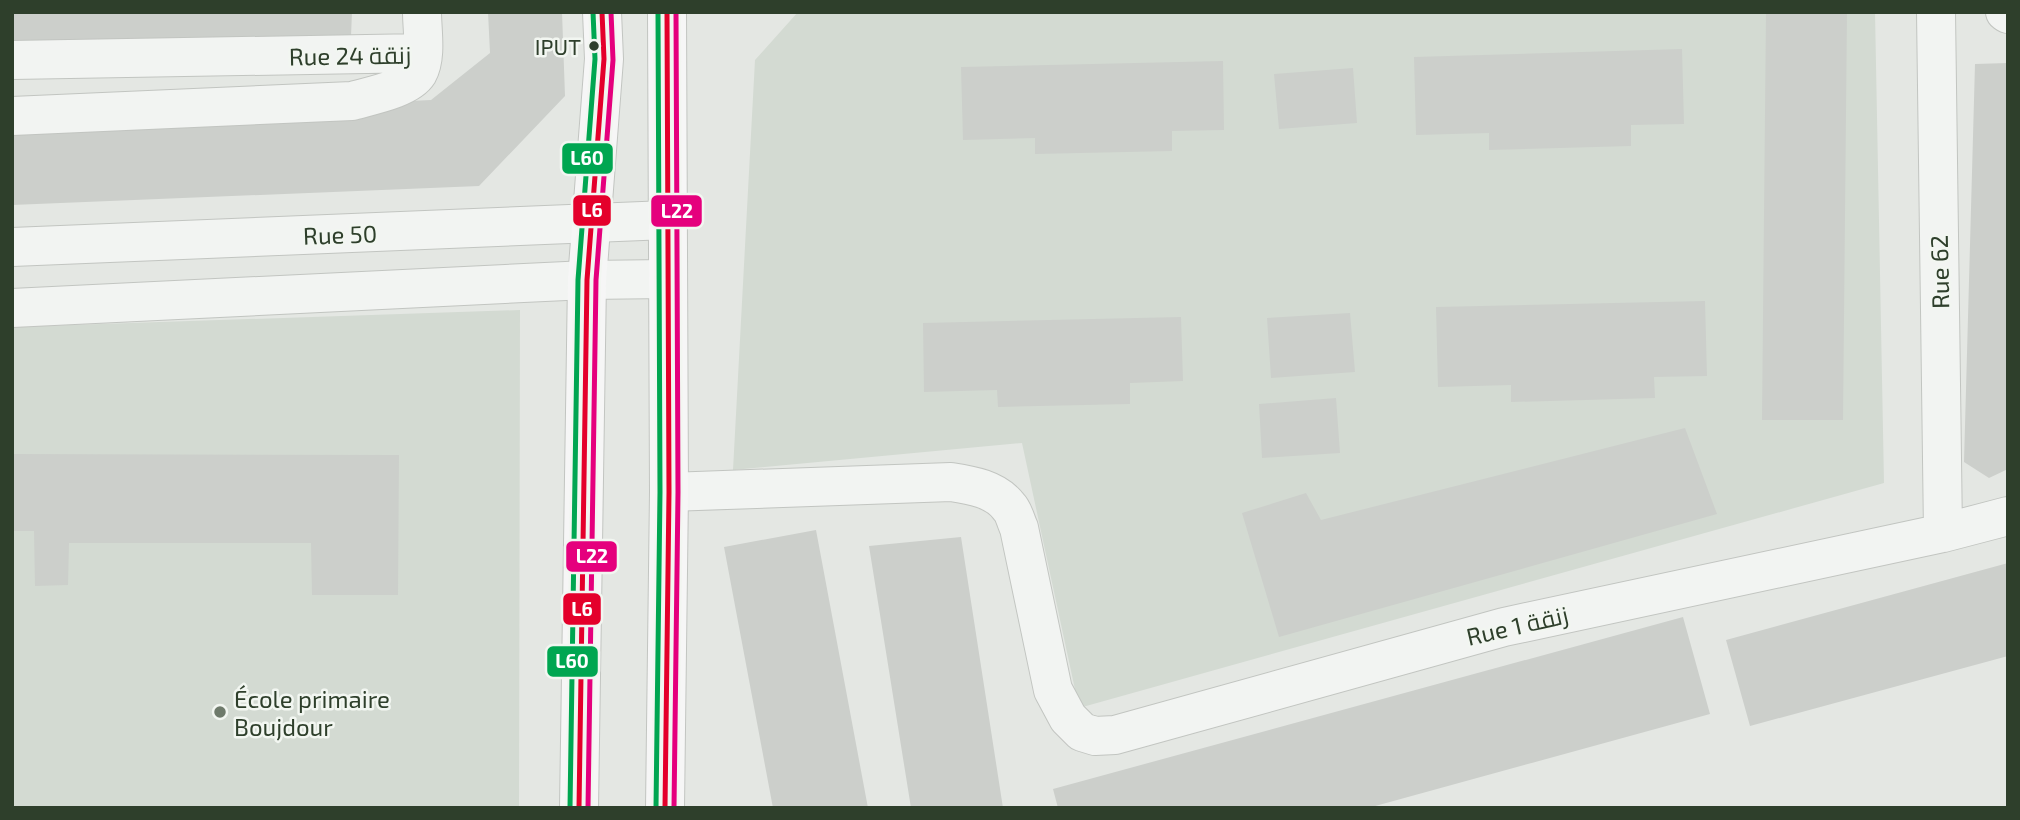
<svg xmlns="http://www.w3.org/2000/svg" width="2020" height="820" viewBox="0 0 2020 820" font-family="'Exo 2',Cairo,sans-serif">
	<rect width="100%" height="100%" fill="#e4e7e3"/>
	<path fill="#d3dad2" d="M798,12H1875L1884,483L1079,708L1022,443L733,470L755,60Z
		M520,310L519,808H12V327Z"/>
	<path fill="#cccfcb" d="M12,12H352L351,36L12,45Z
		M488,12H562L565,96L479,186L12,205V120L431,100L490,53Z
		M1766,12H1847L1843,420H1762Z
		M1682,49L1684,124L1631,125V146L1489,150V133L1416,135L1414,57Z
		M1223,61L1224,130L1172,131V151L1035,154V138L963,140L961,67Z
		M2008,63V469L1989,478L1964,462L1975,64Z
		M1353,68L1357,123L1279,129L1274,74Z
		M1705,301L1707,376L1654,377L1655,398L1511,402V385L1438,387L1436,307Z
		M1350,313L1355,372L1271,378L1267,318Z
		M1181,317L1183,381L1130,383V404L998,407L997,390L924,392L923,323Z
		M1336,398L1340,453L1262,458L1259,404Z
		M1685,428L1717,514L1279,637L1242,513L1306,493L1321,520Z
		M12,454L399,455L398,595H312L311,543H69L68,585L35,586L34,531H12Z
		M816,530L868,808H773L724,547Z
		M961,537L1003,808H911L869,546Z
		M2008,563V656L1750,726L1726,640Z
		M1683,617L1710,714L1368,808H1058L1053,789Z"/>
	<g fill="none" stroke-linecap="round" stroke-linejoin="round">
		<defs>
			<path id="street" d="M1936,12L1943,533
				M2005,12L2008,14
				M12,60L423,53
				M12,116L352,101C369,96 408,89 418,73C427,57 422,30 422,12
				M12,247L667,220
				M12,308L587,280L666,279
				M669,492L951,482C971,485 996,489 1009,507C1014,512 1016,522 1019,528L1053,690L1068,718L1082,732L1095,736L1115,735L1504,627L1943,533L2008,516"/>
			<path id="secondary" d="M579,808L587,280L604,59L602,12
				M665,808L669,492L667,12"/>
		</defs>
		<use href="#street" stroke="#c2c5c1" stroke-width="40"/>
		<use href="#secondary" stroke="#c2c5c1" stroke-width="40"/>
		<use href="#street" stroke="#f2f4f2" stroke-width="38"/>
		<use href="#secondary" stroke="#f6f6f6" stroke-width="38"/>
		<defs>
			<path id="bus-1" d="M579,808L587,280L604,59L602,12
				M665,808L669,492L667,12"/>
			<path id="bus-2" d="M588,808L596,280L613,60L611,12
				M674,808L678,492L676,12"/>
			<path id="bus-3" d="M570,808L578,280L595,59L593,12
				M656,808L660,492L658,12"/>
		</defs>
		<use href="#bus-1" stroke="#f2f6f1" stroke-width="10"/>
		<use href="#bus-2" stroke="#f2f6f1" stroke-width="10"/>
		<use href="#bus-3" stroke="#f2f6f1" stroke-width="10"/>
		<use href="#bus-1" stroke="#e4002b" stroke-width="5"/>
		<use href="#bus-2" stroke="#e5007d" stroke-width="5"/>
		<use href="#bus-3" stroke="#00a651" stroke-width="5"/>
	</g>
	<circle fill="#2e3f2b" stroke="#f2f6f1" stroke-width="2.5" cx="594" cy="46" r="6"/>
	<circle fill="#6e7a6b" stroke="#f2f6f1" stroke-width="2.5" cx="220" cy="712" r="7"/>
	<g text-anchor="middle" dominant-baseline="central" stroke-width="5" stroke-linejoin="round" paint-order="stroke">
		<g font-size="22" fill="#2e3f2b" stroke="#f2f6f1" text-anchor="end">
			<text x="581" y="46">IPUT</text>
		</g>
		<g font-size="24" fill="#2e3f2b" stroke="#f2f6f1">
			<text transform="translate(350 55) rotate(-1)">Rue 24 زنقة</text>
			<text transform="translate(340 234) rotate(-2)">Rue 50</text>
			<text transform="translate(1939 272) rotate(-91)">Rue 62</text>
			<text transform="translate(1517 625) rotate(-13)">Rue 1 زنقة</text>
		</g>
		<g font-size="24" fill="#2e3f2b" stroke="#f2f6f1" text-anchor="start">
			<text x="234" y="698">École primaire<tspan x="234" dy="28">Boujdour</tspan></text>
		</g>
	</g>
	<g stroke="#f2f6f1" stroke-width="2.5">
		<rect x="561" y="142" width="53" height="33" rx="7" fill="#00a651"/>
		<rect x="572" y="194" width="40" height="33" rx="7" fill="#e4002b"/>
		<rect x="650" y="194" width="53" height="34" rx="7" fill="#e5007d"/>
		<rect x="565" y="540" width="53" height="33" rx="7" fill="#e5007d"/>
		<rect x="562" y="592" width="40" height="34" rx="7" fill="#e4002b"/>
		<rect x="546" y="645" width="53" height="33" rx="7" fill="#00a651"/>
	</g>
	<g font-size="19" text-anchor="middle" font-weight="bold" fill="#fff">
		<text x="587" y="165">L60</text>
		<text x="592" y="217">L6</text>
		<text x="677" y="218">L22</text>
		<text x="592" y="563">L22</text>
		<text x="582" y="616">L6</text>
		<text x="572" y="668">L60</text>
	</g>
	<rect width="2020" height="820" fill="none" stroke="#2e3f2b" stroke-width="28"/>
</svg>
